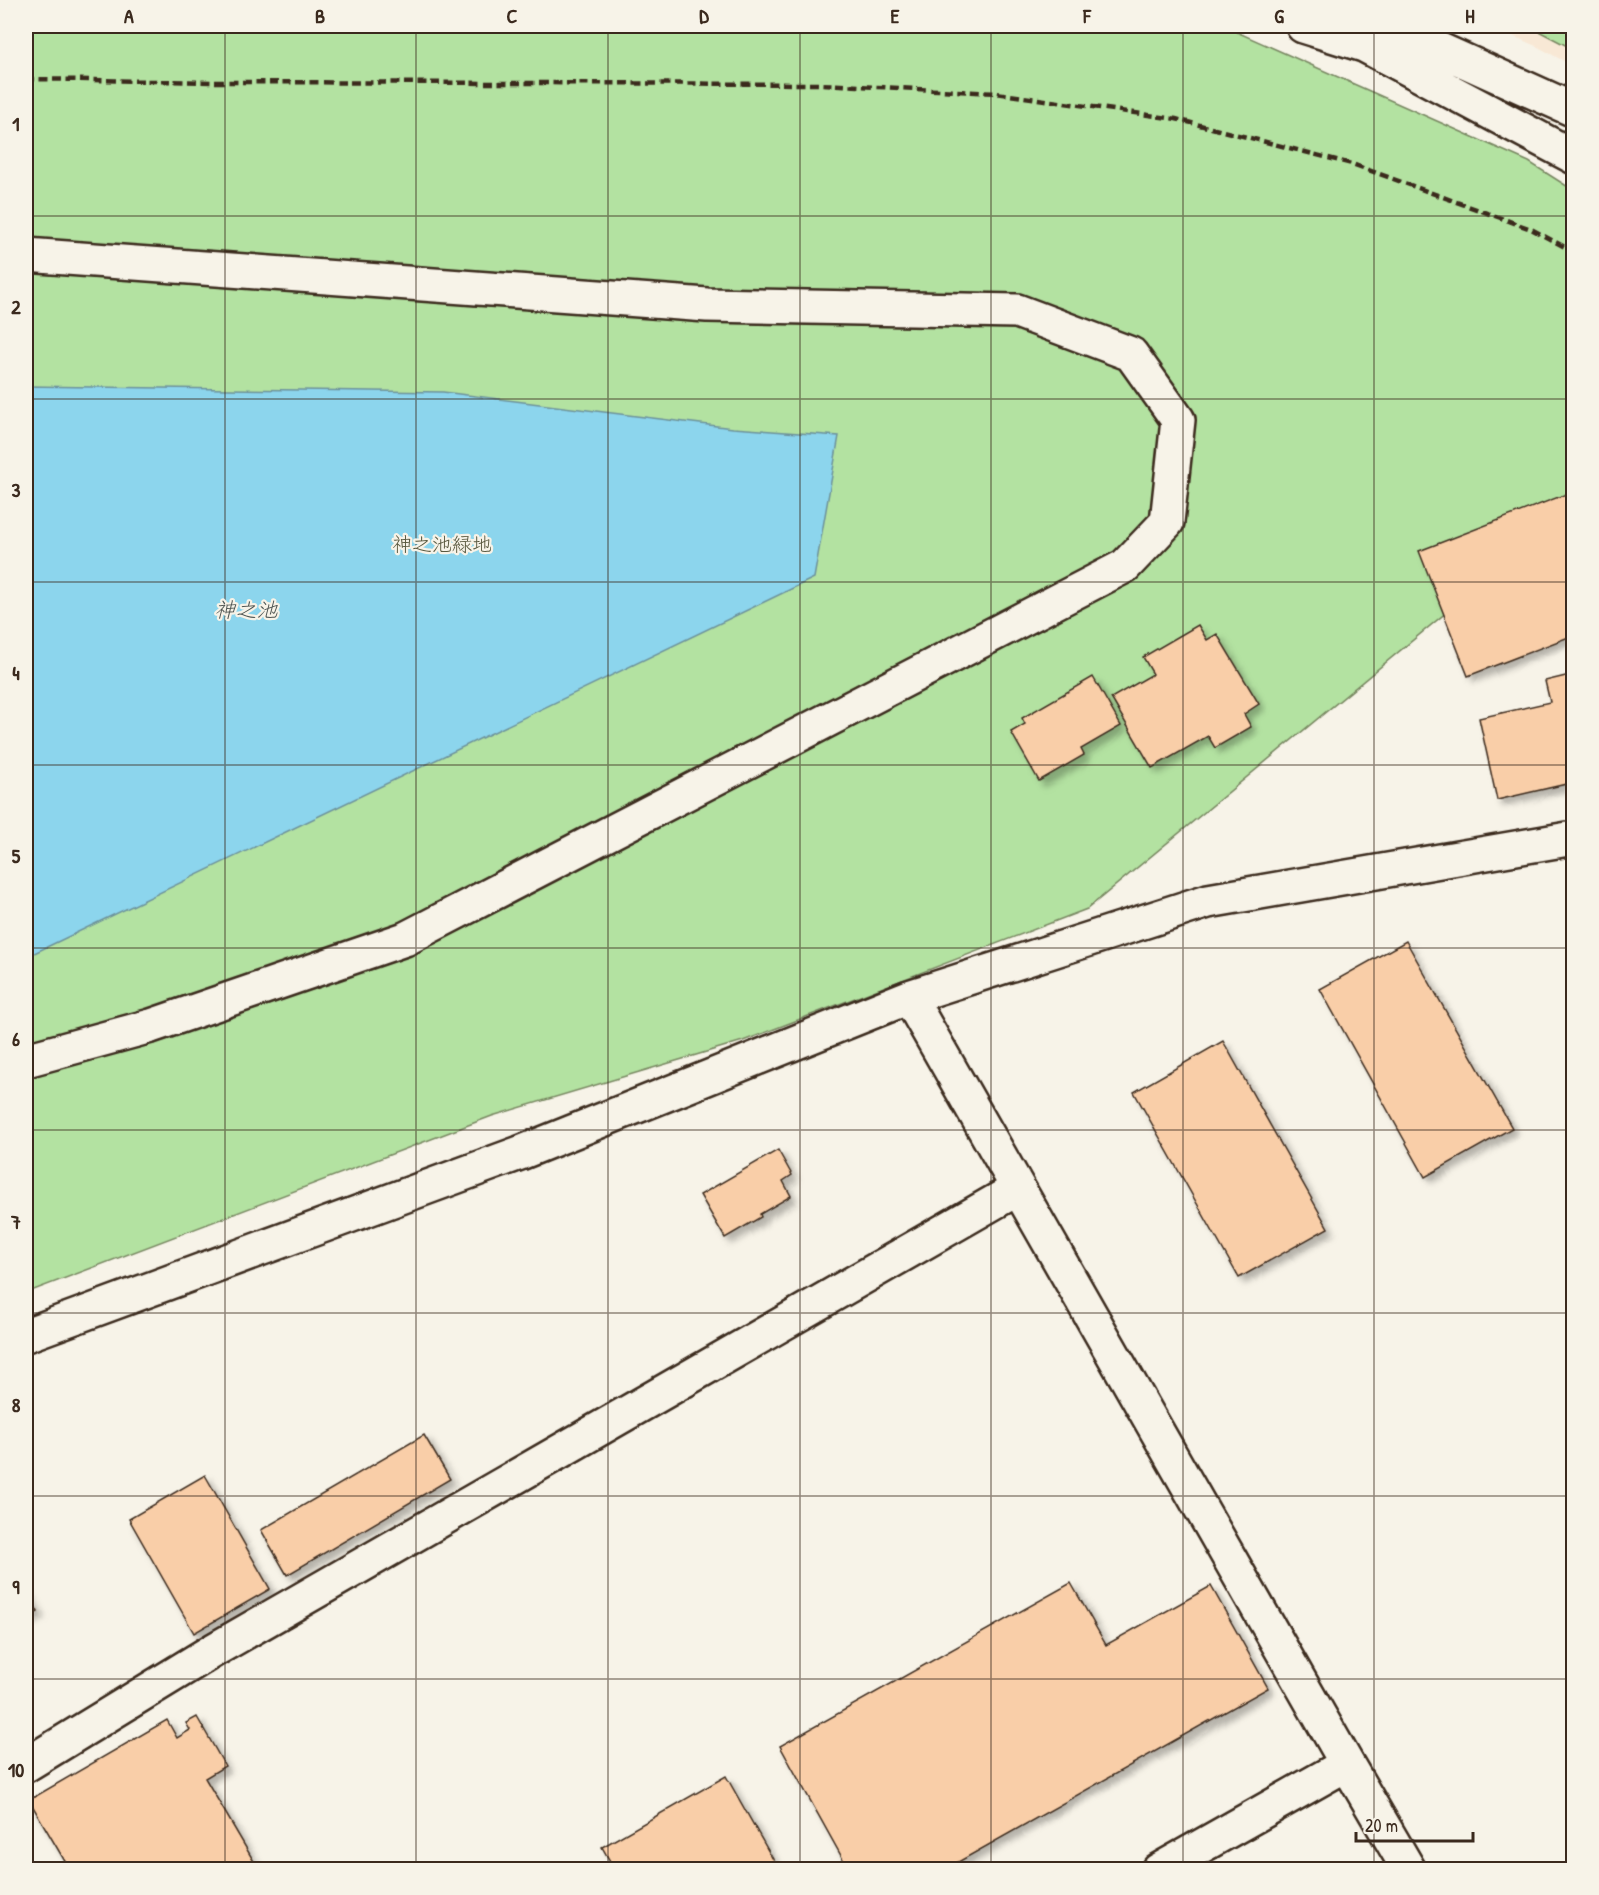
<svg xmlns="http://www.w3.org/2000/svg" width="1599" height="1895" viewBox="0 0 1599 1895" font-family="'Patrick Hand','Klee One',sans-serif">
	<defs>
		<filter id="shadow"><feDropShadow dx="5.5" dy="5.5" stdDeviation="3" flood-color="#0004"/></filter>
	</defs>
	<rect width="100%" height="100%" fill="#f7f3e8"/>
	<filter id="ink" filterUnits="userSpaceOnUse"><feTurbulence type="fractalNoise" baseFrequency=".0167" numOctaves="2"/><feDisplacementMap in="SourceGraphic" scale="12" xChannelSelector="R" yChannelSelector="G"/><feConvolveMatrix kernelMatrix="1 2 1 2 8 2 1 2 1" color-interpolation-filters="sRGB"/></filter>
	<g filter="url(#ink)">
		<path fill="#f8e8d5" d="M1490,26H1573V66L1538,47Z"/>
		<path fill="#b3e2a1" stroke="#778660" stroke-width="1.5" d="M26,26H1211L1230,29L1529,162L1573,190V508L1087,909L743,1041L492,1116L26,1293Z
			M1529,26H1573V49Z"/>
		<path fill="#8cd5ed" stroke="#6c919a" stroke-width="1.5" d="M26,386L443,392L733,428L839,436L814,578L26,957Z"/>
		<path fill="#f9cea8" stroke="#3b2a1e" stroke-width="1.5" filter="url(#shadow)" d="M1574,491V635L1468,676L1419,551Z
			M1198,625L1207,640L1217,634L1259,704L1244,714L1251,727L1215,748L1208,736L1152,768L1111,698L1153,674L1143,657Z
			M1574,674V793L1571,783L1497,800L1479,718L1550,702L1545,681Z
			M1093,677L1121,726L1081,749L1084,755L1039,781L1011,732L1025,724L1022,718Z
			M1406,941L1512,1128L1425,1177L1320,989Z
			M1223,1041L1328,1228L1239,1278L1134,1092Z
			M778,1150L792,1175L783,1181L791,1196L760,1214L761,1217L725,1238L700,1195Z
			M424,1435L450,1479L287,1575L261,1530Z
			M205,1475L270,1589L194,1633L129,1519Z
			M1071,1583L1106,1645L1211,1586L1268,1688L944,1870H849L780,1746Z
			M26,1590L38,1612L26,1619Z
			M197,1717L225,1766L205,1778L259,1870H70L29,1800L167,1720L177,1738L190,1730L186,1723Z
			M726,1776L779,1870H615L602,1847Z"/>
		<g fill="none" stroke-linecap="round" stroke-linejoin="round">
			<defs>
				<path id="minor" d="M1303,26L1364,45L1574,157
					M1387,26L1574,110
					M26,255L707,305L1017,311L1131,354L1178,420L1167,522L1125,566L405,939L151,1026L26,1060
					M909,997L1347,1764L1409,1870
					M26,1335L520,1153L909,997L1208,901L1574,838
					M26,1765L214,1650L1017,1189
					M1159,1870L1347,1764"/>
			</defs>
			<use href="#minor" stroke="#3b2a1e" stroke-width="38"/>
			<use href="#minor" stroke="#f7f3e8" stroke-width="33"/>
			<path stroke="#3b2a1e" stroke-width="4.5" stroke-dasharray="9 4.5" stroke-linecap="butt" d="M26,79L214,82L820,84L996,93L1176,119L1352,164L1531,229L1574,252"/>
		</g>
	</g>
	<path fill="none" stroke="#3b2a1e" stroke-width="1.5" stroke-opacity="0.55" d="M225,26V1870M416,26V1870M608,26V1870M800,26V1870M991,26V1870M1183,26V1870M1374,26V1870M26,216H1574M26,399H1574M26,582H1574M26,765H1574M26,948H1574M26,1130H1574M26,1313H1574M26,1496H1574M26,1679H1574"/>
	<g text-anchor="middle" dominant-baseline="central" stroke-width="4.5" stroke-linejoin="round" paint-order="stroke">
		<g font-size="20" fill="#59583f" stroke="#f7f3e8">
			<text x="442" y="543">神之池緑地</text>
		</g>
		<g font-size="21" font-style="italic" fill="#4f5552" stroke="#f7f3e8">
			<text x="246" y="609">神之池</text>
		</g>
	</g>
	<rect width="1599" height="1895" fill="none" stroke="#f7f3e8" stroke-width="66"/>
	<path d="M1356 1832v9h117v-9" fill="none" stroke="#3b2a1e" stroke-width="3"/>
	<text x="1365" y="1832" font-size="18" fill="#3b2a1e" stroke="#f7f3e8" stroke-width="4.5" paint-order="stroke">20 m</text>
	<rect x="33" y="33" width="1533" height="1829" fill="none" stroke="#3b2a1e" stroke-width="2"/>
	<g font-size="20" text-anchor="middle" font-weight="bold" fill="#3b2a1e">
		<text x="129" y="23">A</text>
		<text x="320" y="23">B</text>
		<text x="512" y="23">C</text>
		<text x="704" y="23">D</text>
		<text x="895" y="23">E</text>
		<text x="1087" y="23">F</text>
		<text x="1279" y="23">G</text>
		<text x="1470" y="23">H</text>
		<text x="16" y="131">1</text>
		<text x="16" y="314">2</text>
		<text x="16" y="497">3</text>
		<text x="16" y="680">4</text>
		<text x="16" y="863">5</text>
		<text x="16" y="1046">6</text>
		<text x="16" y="1229">7</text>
		<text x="16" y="1412">8</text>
		<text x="16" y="1594">9</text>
		<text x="16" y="1777">10</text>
	</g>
</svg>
